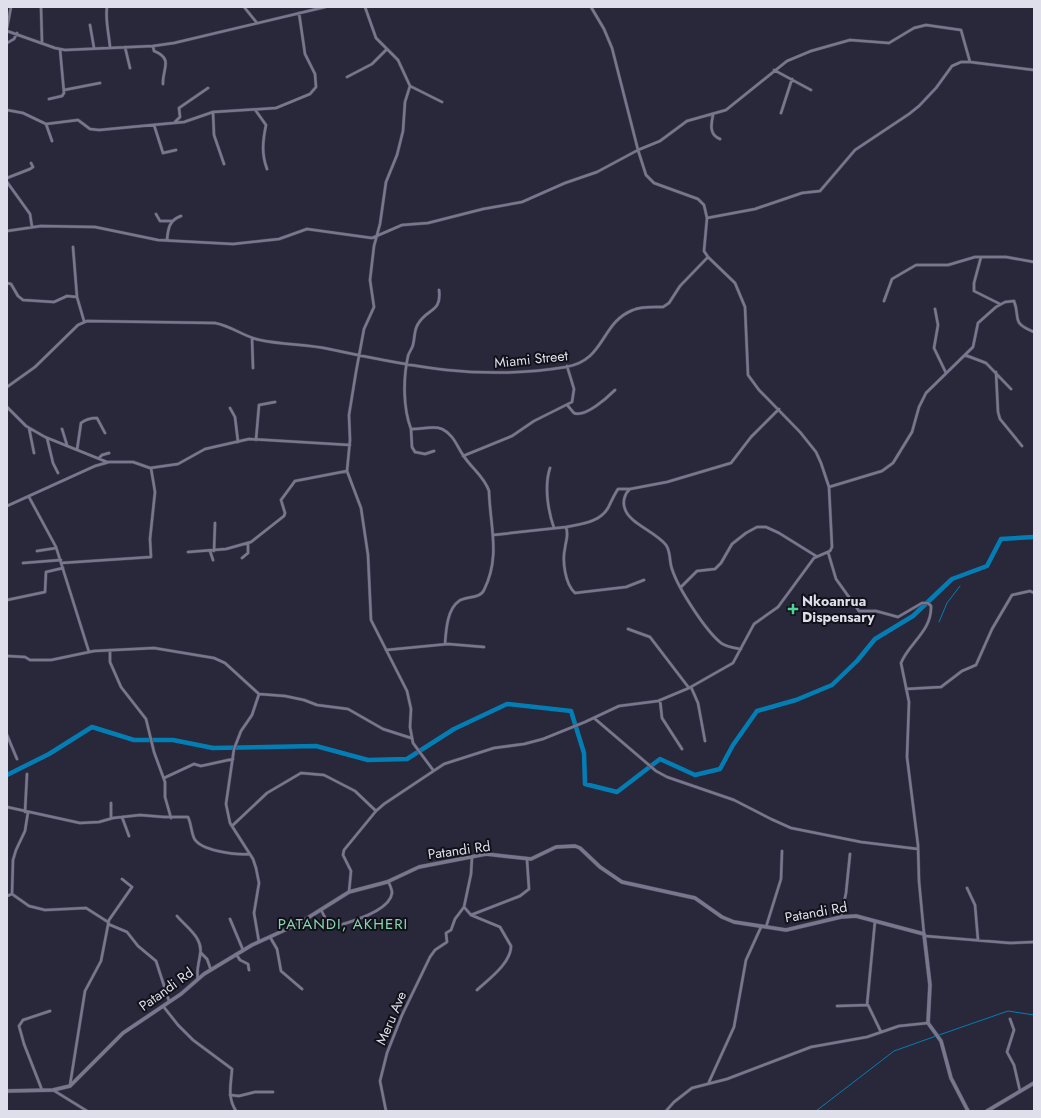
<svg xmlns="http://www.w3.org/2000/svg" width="1041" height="1118" viewBox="0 0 1041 1118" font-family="Jost,sans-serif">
	<rect width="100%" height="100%" fill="#29273a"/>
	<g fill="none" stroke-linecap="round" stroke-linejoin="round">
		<path stroke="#037eb5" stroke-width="1" d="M939,622L947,603L960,586
			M939,1035L1008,1011L1034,1015
			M816,1111L894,1051L936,1036"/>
		<path stroke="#037eb5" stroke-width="4.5" d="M7,775L49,754L92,727L134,740H173L213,748L316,746L368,760L407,759L454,729L507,704L571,711L584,753L585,784L617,792L660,759L695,775L720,769L733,745L757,711L796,700L832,685L857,661L875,639L913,616L952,579L987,566L1001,539L1034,537"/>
		<defs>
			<path id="street" d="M41,7L42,42
				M107,7C105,20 109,34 110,47
				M244,7L257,23
				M365,7L376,38L398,60L410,86L405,102L403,131L397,155L386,182L380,224L374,246L370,280L374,307L364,329L356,372L349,415L350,440L347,471L361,508L368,555L371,620L407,691L411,709L410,727L413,743L433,770
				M90,25L94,48
				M7,28L11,7
				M7,31L55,48L65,50L153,46L174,43L325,7
				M7,43L14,39L17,33
				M153,46L154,51C174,59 162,69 163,84
				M125,47L130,68
				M774,70L811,90
				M347,77L372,64L386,50
				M410,86L442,102
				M64,90L100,83
				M49,99L62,96L64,93L60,49
				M7,110L23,113L46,124L78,120L90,129L99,130L184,122L213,112L276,108L310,94L316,87L315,74L305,54L299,13
				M256,111L266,125C263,140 261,153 267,169
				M213,112L214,135L224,164
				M781,113L792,79
				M713,115C711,124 709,135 720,139
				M175,122L180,117L179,108L208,88
				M46,124L52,141
				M154,125L163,153L176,150
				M7,178L30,169L33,167L31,163
				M7,182L30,214L32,227
				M156,214L160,221H171
				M707,218L755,209L802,193L820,191L855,150L909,114L919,106L936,88L952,66L961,62H970L1034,70
				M7,231L41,226L95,227L158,240L233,244L279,239L307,229L372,238L402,225L428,223L483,209L522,202L565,183L597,172L638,150L660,141L687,121L726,110L787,61L811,51L850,40L889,43L914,28L926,25L961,30L970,62
				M167,240C168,229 169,220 181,216
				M73,247L77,297L84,321
				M981,257L974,283V291L1000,304
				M7,283L11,284L18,296L23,300L54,302L67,296L77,297
				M439,290C442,313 427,308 418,324C414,330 415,337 413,345C412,349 409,352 408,356C403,379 403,408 411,429C421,430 432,425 442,429C453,434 457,446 463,455C471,468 484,476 489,491C490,527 501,556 484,590C480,599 466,596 459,601C447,609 446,631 445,644
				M884,301L892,279L916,265H948L975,257H1006L1034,262
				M935,309L938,325L934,348L946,373
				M252,338L253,368
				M965,355L986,363L1011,389
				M996,372L998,412L1000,419L1022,446
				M7,387L35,367L78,325L87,321L215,323C232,326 244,337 260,340C283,345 307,344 329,349C413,367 480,381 566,367C606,360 600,323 633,310C641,306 654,307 663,307L669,303L680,286L708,257
				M568,406C570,408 572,411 574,413C585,418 608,397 615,390
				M7,407L26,426L45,437L107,462H133L150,468L178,464L205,449L249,439L350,445
				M230,408L235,417L238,442
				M29,428L34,453
				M62,429L67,445
				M411,429L412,447L415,452L425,454L434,451
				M47,438L53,463L58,473
				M256,440L259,405L275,402
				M77,450L81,423C86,419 91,418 97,418L105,433
				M463,456L512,436L534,421L572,402L574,389L567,366
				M99,458L102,455L109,453
				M550,468C544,486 548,511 554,528
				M829,487L882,471L893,463L912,432L919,407L926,393L973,347L978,323L996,307L1005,302L1014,301C1021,319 1010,322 1034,332
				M29,497L56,547L89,652
				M7,506L95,466L109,462
				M566,527C580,524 599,523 608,508C611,502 614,495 618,489H629
				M493,535L566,527C569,536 566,539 565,548C562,561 565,584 575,593L626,587L644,580
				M37,551L56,548
				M210,551L213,560
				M214,551L215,523
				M188,552L226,549L251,542L284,516L285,513L281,500L295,481L347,471
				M828,552L836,579L859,611H876L898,617L922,603H928L931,606C932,631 909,643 901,663L909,702L907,757L918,845L919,881L924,934
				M242,558L248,553V543
				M23,563L61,560
				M61,563L151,557L150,539L155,492L151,468
				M681,587L697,571L715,569L721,563L732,544L746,533L757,527H766L779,533L816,556
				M7,600L45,592L46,572L63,568
				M628,629L650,637L689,688
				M741,649C735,648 726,647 721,643C705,630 678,588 672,569C669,561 671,552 666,545C656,532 629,523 625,509C622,502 625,493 630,489L667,482L731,463L751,437L779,409
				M110,650V662L121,687L146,719L154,752L165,782V797L171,818
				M386,650L448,644L484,647
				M7,656L25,657L30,660H51L94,651L154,648L214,658L225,663L259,694L285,696L304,700L317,705L348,709L383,729L411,738
				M691,687L698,703L705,741
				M906,689L941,687L962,671L976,665L992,629L1012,595L1030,591L1034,593
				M259,694L252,715L241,731L234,749L226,804L230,823L253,859L256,868L259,883L254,913L259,942
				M660,700L662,718L682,749
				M594,718L656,771L667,777L734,800L771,819L791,828L861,842L918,849
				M7,735L17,759
				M164,778L194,764L201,766L233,759
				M111,803V818
				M7,807L80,823L99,822L113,818L140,815L164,817H188C191,823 191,831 194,838C200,851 236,855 249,854
				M25,812L27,774
				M122,817L129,836
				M232,826L267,793L301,773L324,775L355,791L376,811
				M472,857L471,874L464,907L471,915L500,927L511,946C511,963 489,979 477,990
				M967,888L975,905L978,940
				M349,892L351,871L343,855L344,850L376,811L384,804L444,764L494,748L524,744L543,739L585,722L619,706L658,701L689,688L733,663L754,624L778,607L814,558L830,551L832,547L829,487L821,463L816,452L800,432L759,390L748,375L745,307L735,283L708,257L704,251L707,218L704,205L698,199L654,183L646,175L638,150L612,48L604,29L591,7
				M12,894L29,906L45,910L86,908L108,922
				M7,896L12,894L13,860L16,850L25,831L28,812
				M321,910L328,923L333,927C348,923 390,911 392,893C392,889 390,885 388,881
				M471,915L520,896L529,889L527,860
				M177,916C186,927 204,938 200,955C199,964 196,970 198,979
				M841,917L846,893L850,854
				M230,919L243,950
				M108,924L127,932L138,946L156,961L169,1001
				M766,927L781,879L782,851
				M925,936L1010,943L1034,942
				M270,937L277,949L281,971L302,989
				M201,953L207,959L211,970
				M236,954L240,960L248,964L249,970
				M867,1005L875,921
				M163,1006L178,1025L193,1040L232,1069C231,1085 227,1097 236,1111
				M837,1006L868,1005L881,1032
				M1010,1019L1014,1030L1007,1052L1014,1065L1020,1091
				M709,1082L734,1027L746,960L761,927
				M70,1085L85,991L101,961L109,920L132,887L122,879
				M42,1090L24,1044L19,1026L23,1020L50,1011
				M53,1090L87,1111
				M230,1095L239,1096L255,1092H273
				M386,1111L380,1081L387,1053L402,1015L430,957L435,950L447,942L446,933L451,930L455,919L464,907
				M666,1111L674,1102L692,1088L727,1079L811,1047L867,1037L899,1026L928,1023"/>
			<path id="secondary" d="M7,1091L53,1090L70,1086L123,1033L181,994L204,974L252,945L298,924L349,892L387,882L419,867L486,854L531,859L556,847L575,846L580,848L600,867L622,882L695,898L722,917L734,922L786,930L841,917L856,916L924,934L930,985L928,1023L941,1041L951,1078L968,1111
				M987,1111L1034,1083"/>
		</defs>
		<use href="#street" stroke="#474556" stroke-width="3.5"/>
		<use href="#secondary" stroke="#474556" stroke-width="4.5"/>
		<use href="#street" stroke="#78778e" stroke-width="2.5"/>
		<use href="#secondary" stroke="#78778e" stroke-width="3.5"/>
	</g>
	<path fill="#51d398" stroke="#12111a" stroke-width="1.5" d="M791 603h4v4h4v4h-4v4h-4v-4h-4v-4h4z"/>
	<g text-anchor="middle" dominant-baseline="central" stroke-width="4" stroke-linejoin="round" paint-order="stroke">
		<g font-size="14" fill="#dfdfec" stroke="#12111a">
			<text transform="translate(531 359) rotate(-6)">Miami Street</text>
			<text transform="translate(459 850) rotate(-8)">Patandi Rd</text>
			<text transform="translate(816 912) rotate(-10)">Patandi Rd</text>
			<text transform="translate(166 989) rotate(-36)">Patandi Rd</text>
			<text transform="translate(391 1018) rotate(-67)">Meru Ave</text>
		</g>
		<g font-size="14" font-weight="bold" fill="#dfdfec" stroke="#12111a" text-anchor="start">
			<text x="802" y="601">Nkoanrua<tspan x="802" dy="16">Dispensary</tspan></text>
		</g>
		<g font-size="15" letter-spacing="1" fill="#87d8ae" stroke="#12111a">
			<text x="343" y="924">PATANDI, AKHERI</text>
		</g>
	</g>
	<rect width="1041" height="1118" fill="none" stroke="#dfdfec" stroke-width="16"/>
</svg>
